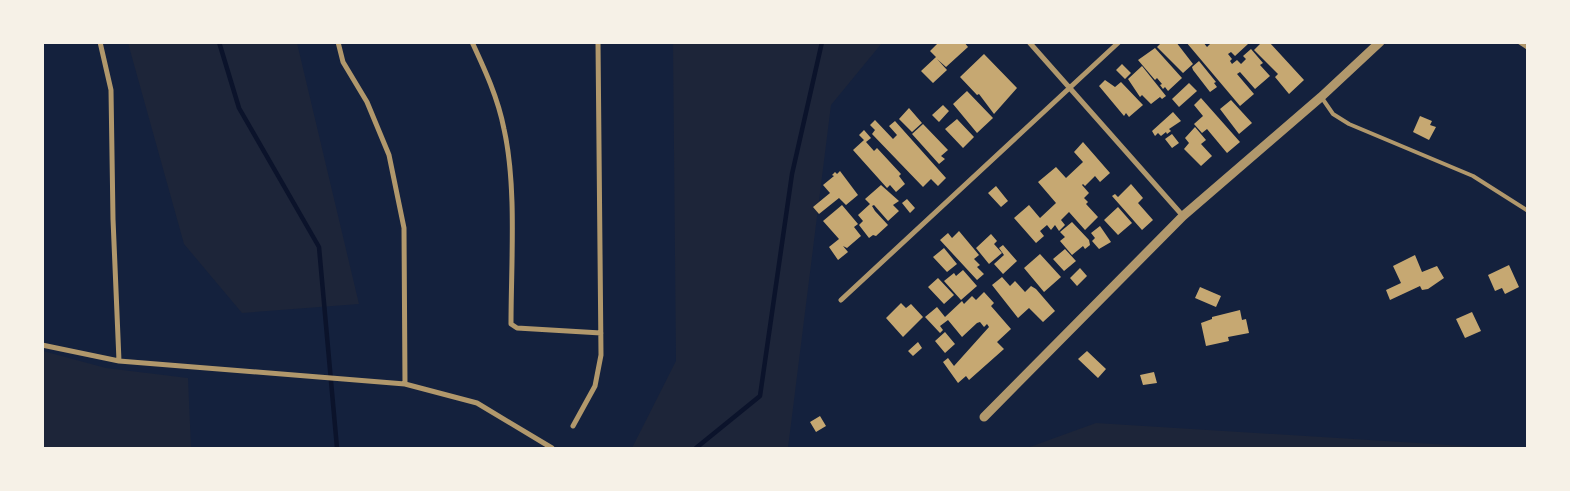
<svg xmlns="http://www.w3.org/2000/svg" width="1570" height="491" viewBox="0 0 1570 491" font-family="Figtree,sans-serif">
	<rect width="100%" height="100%" fill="#14213d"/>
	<path fill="#1d2539" d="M128,43H297L359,304L242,313L184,244Z
		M673,43H882L831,105L788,448H632L676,361Z
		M43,351L106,368L188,378L191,448H43Z
		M1096,423L1497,448H1027Z"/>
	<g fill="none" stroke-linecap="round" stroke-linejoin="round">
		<path stroke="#0b132b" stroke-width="4.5" d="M219,42L239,108L319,247L337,448
			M696,448L760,396L792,174L822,42"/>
	</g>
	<path fill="#c6a872" d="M939,42H964L968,47L946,67L937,59L947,70L933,83L921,71L936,57L930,51Z
		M1162,42H1176L1193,64L1183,73L1157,47Z
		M1186,42H1203L1207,47L1212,42H1247L1248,44L1235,56L1231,52L1228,54L1232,59L1230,61L1232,64L1237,60L1241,64L1246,59L1243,56L1251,49L1263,63L1260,65L1270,76L1255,89L1240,72L1237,74L1254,94L1240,106Z
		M1262,42H1269L1304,80L1289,94L1275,77L1278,74L1254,50Z
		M1155,48L1182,78L1168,91L1165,87L1163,89L1160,85L1162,84L1157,78L1155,80L1138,60Z
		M984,54L1017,88L994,114L979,94L977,95L960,77Z
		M1199,61L1216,82L1214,83L1217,87L1210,92L1193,70L1192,67Z
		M1122,64L1131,73L1125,79L1116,70Z
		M1142,66L1166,96L1162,99L1160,97L1151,104L1142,95L1140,97L1128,79Z
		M1105,80L1115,87L1121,82L1143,105L1129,117L1126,113L1124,116L1099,86Z
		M1189,83L1197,91L1179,107L1172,99Z
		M967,91L993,118L977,133L953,104Z
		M1201,98L1240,142L1227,153L1207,129L1202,133L1194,124L1203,116L1194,105Z
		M1231,100L1252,123L1239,134L1220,109Z
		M943,105L949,111L939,122L932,115Z
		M909,108L922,123L912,132L899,119Z
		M1173,112L1181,121L1169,129L1171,131L1167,134L1166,132L1161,136L1158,133L1155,136L1152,131Z
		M1420,116L1432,121L1430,125L1436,127L1429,140L1413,132Z
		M957,119L974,137L963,148L945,129Z
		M875,120L893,139L897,135L889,126L895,121L946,178L938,186L931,179L923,187L872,134L875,130L870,125Z
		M923,124L948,150L941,156L945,159L939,164L912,134Z
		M1195,127L1206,140L1201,144L1212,156L1201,166L1184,149L1189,143L1185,138Z
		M864,130L871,138L866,142L874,151L877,148L901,174L899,176L905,184L896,192L890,185L887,188L853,150L864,140L859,135Z
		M1172,134L1179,143L1172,148L1165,139Z
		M1083,142L1110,173L1100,182L1095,176L1085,186L1083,184L1082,185L1089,193L1084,198L1088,202L1086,204L1098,217L1085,230L1069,212L1061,220L1065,225L1059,231L1055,225L1051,230L1047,225L1040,231L1044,236L1036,243L1014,218L1029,205L1040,218L1056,203L1038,182L1056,167L1066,178L1083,162L1074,152Z
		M840,171L858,195L846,205L839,198L819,214L813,207L830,193L823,185L834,176L832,175L835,172L837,174Z
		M1131,184L1143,198L1138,203L1153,220L1142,230L1112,196L1115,194L1118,197Z
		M881,185L899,201L893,205L899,211L888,221L874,205L872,206L875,211L888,225L876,236L873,235L869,238L859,225L863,221L858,215L870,204L865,199Z
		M996,186L1008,201L1001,207L988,193Z
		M907,199L915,208L910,213L902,203Z
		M842,205L858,224L854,227L861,236L847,248L843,246L848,252L838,260L829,247L839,239L823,221Z
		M1118,207L1132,223L1118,235L1104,220Z
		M1072,222L1089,240L1090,245L1085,249L1083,246L1072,255L1060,241L1065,237L1060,232Z
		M1100,226L1111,242L1099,249L1092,241L1095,238L1091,233Z
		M959,231L979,255L974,259L980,265L977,267L984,274L977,280L940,240L948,233L952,238Z
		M991,234L997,241L994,244L1002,253L989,264L976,248Z
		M1003,245L1017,261L1003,274L994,264L1004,255L999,248Z
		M944,248L957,264L947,272L933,257Z
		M1065,249L1076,261L1064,271L1053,259Z
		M1040,254L1061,277L1044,292L1024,268Z
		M1415,255L1422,272L1437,266L1444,278L1428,289L1422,290L1420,286L1390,300L1386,290L1401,283L1393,266Z
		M1509,265L1519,287L1505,294L1502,288L1495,291L1488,275Z
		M1080,268L1087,276L1077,286L1070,278Z
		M963,270L977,286L961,300L944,281L954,273L956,276Z
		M1002,277L1010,286L1015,281L1025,292L1031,286L1036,289L1055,311L1043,322L1029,308L1018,318L992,285Z
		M938,278L954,295L944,304L928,287Z
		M1200,287L1221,296L1216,307L1195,298Z
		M984,292L994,303L991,306L1011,329L997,342L1004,349L969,380L966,376L958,383L943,362L948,358L954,366L989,327L987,324L984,327L980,322L977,323L962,337L948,320L940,326L943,330L940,333L925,317L937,307L945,317L962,301L964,304L972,296L976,300Z
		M901,303L906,308L911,304L923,317L903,337L886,318Z
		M1240,310L1242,320L1246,319L1249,333L1228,337L1229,341L1206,346L1201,323L1212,319V317Z
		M1472,312L1481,331L1465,338L1456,319Z
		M945,332L955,344L945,353L935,341Z
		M918,342L922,348L913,356L908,351Z
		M1087,351L1106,369L1098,378L1078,359Z
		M1154,372L1157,383L1143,385L1140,375Z
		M820,416L826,426L816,432L810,422Z"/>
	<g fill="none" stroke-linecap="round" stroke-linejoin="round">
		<path stroke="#b1986c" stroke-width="4" d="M1519,42L1528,48
			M1322,98L1333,114L1349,124L1473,176L1528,211"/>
		<path stroke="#b1986c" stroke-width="5" d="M100,42L111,90L113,219L119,361
			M338,42L343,62L367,102L389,155L404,228L405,384
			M472,42C485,70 498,98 504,129C517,187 511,264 511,324L517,328L601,333
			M1029,42L1183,216
			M841,300L1119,42
			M42,345L119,361L405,384L477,403L552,448
			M573,426L595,386L601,355L598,42"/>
		<path stroke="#b1986c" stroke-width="9" d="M984,417L1183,216L1321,97L1380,42"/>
	</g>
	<rect width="1570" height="491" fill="none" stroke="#f6f1e7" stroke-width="88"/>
</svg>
